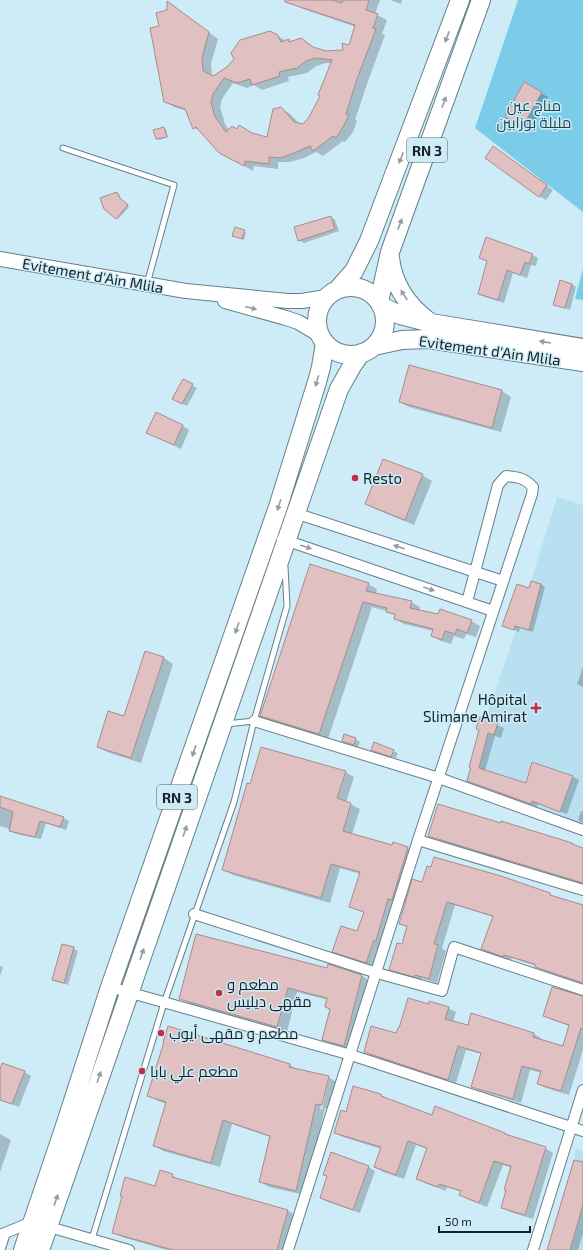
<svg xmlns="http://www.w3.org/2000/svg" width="583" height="1250" viewBox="0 0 583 1250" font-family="'Exo 2',Cairo,sans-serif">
	<rect width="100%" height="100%" fill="#cdecf8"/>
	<path fill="#b8e0f0" d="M557,497L583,505V828L462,789L517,627Z
		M576,1149L583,1152V1250H547L574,1160Z"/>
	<path fill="#7bcce9" d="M518,0H583V212L475,128Z
		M583,268V300L575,299Z"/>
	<path fill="#0003" fill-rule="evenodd" d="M295,0H380L375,14L387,20L382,34L385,35L367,84L355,120L357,121L353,132L345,142L343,141L323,156L316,152L304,158L290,162H278V169L254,166L253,171L220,152L202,132L194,128L187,111L174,107L165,101L160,26L168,11V3L218,39L211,64L212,77H213L277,36L287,41L291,42L301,39L316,49L326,52L344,51L349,46L356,27L303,9L294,4ZM326,63H332L321,96L310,118L304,125L300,124L290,114L281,108L268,138L237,130H229L225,124L220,107L222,99L233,83L247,88L254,85L262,90L289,81L288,77L307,73L316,66Z
		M390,0H402L401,4Z
		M525,84L548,97L530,129L506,116Z
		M164,128L166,129L168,137L159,140L157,139Z
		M500,152L553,190L546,200L539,196Z
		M117,193L119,194L121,200L129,207L118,219L117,218Z
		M331,217L335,220L339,231L304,243L299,240Z
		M235,229L246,232L244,240L233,236Z
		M532,255L538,258L536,266L531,265L527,278L513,273L504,303L485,297L479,294L488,262L480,258Z
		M572,284L576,287L570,310L554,304Z
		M410,366L502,391L511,397L501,432L409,407L400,402Z
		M183,380L197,388L187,406L173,399Z
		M183,426L189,430L181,449L154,436Z
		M422,475L432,481L414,525L375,509L366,504Z
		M368,584L377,589L376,594L411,602L420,607V611L471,621L480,626L476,637L466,634L464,639L454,636L451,644L441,641L432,636L433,631L404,624L395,619L396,616L387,611L372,607L328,739L270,721L261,716Z
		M541,584L545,587L533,632L520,628L519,632L504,626L530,589Z
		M146,653L164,658L173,664L141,763L107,752L98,747L125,717Z
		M583,667V687L577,684Z
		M481,719L504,728L501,738L495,736L485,771L526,784L572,776L579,780L567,814L538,804L537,807L474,784L468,781L480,730Z
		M355,739L360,742L358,747L343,741Z
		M372,750L393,751L398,753L396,758Z
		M345,772L354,777L346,802L360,809L352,834L393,846L408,848L417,853L375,967L343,956L334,951L358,933L364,913L350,906L360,874L340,868L330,903L233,875L224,870Z
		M0,797L63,818L69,821L66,830L46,823L41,839L16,834L10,831V829L0,826Z
		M581,811H583V823L578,820Z
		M430,835L577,847L583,849V885L439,840Z
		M423,883L550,894L556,898L583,907V984L544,971L536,966L512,958L511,960L490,953L482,949L493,917L455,905L442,948L446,951L437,983L422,978V980L398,974L390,969L403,946L407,927L401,923Z
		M73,948L78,951L68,985L58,982L53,980Z
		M0,966L3,967L0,976Z
		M328,969L362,976L371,981L353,1051L332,1045L323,1039L330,1010L326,1007L328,1000L297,992L287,1032L190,1004L180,998Z
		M583,997V1050L569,1095L546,1088L538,1084L541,1073L530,1070L521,1103L480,1091L473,1086L482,1054L466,1050L456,1083L372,1056L365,1052L397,1034L429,1005L448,1008L456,1012L453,1022L468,1027L534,1034L541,1038V1040L563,1047L570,1026L552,1020L545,1016Z
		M168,1027L290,1065L297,1069L328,1077L337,1082L331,1109L325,1108L305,1195L269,1187L260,1182L270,1137L232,1124L220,1167L163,1151L154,1145L167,1104L158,1101L149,1096ZM327,1078H329L322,1110L320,1109Z
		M0,1072H24L31,1076L19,1107L0,1100Z
		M381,1095L388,1099L433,1116L505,1134L510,1137L545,1148L553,1153L533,1219L510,1212L502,1207L512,1168L503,1165L487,1207L469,1200L461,1195L462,1192L447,1187L446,1191L425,1183L417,1178L427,1149L416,1145L404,1179L383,1172L375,1167L381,1149L343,1137L335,1133L346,1113Z
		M0,1134L11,1140L0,1172Z
		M583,1163V1233L578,1250H548Z
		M368,1167L375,1171L360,1213L328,1202L321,1198Z
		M160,1172L172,1175L181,1181L288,1211L297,1216L287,1250H167L122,1237L113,1232L123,1196L121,1195L126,1178L156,1187ZM171,1176H173L171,1182H170Z"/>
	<path fill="#e0c0c0" stroke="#a98b8b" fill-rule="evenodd" d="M285,0H332L342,3L343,0H369L366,10L378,14L373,28L376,29L357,79L346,114L349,115L343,127L336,138L333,136L313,151L310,146L294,153L280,158L269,157V164L245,161L244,166L219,153L196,127L193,129L185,109L164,102L150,28L159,26L156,13L167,10V1L209,32L202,58L203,71L213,76L227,67L234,59L231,53L240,40L270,31L278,35L281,42L289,39V42L301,38L313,47L326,51L343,50L342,43L349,45L355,25L285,2ZM316,58L332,60L318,95L320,96L309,117L303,124L294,122L281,107L273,109L267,137L252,133L239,125L237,129L232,126L226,132L215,117L211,102L213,94L224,78L237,83L250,79L252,85L280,76L279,72L297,68L306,61Z
		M524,82L542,92L523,126L505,117Z
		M164,127L167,137L156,139L153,130Z
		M493,146L547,185L539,197L485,158Z
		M117,192L120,198L128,205L116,219L104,209L100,198Z
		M331,216L335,229L298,241L294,227Z
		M235,227L245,230L242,239L232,236Z
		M486,237L533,254L529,264L525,262L520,275L507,270L498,300L478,294L487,261L479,258Z
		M560,280L572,284L565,308L553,305Z
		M409,365L502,390L492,428L399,402Z
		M183,379L193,384L182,404L172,399Z
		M156,412L183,425L174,445L146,433Z
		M383,459L423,474L405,520L365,504Z
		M310,564L369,583L366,591L412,601L410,608L438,614L440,609L472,620L467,633L457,629L455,634L445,631L442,640L431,636L433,629L394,619L395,614L386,612L387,608L363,602L319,734L260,716Z
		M531,581L541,584L529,630L515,626L514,630L502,626L517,584L529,588Z
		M145,651L164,657L131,758L97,747L108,711L124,716Z
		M480,717L498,723L494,735L488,733L479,768L526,783L532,762L573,776L560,812L532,801L531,804L467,781L471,768L469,767L479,730L476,729Z
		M344,734L356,738L354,745L342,741Z
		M374,742L394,750L391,757L371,750Z
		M261,747L346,771L337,798L351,803L343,831L392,845L393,842L408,847L392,900L388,899L376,941L374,940L366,963L332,952L341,926L357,931L364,912L349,907L360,872L331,864L321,898L222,870L247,783L250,784Z
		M0,796L64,817L60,827L40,821L35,837L9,831L13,812L0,807Z
		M438,804L501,823V821L572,843V844L583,848V883L428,836Z
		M434,857L501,876L550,893V895L583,905V983L535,967V964L504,955L503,957L481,949L493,916L447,902L434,944L438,945L429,979L415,975L414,977L389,970L397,943L402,944L407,926L399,924L412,879L422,882L427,866L431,867Z
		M196,934L327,968L328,964L362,975L344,1046L322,1040L330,1009L325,1007L327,998L288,988L277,1027L179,999Z
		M62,944L74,947L64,983L52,980Z
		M552,987L583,996V1029L581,1028L561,1091L537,1084L541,1071L522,1066L513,1099L471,1087L481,1053L458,1046L448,1080L364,1052L371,1026L396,1033L398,1028H399L408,998L429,1004V1001L449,1007L445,1019L468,1025L471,1013L534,1033L533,1037L563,1046L569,1025L543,1016Z
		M168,1026L290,1064L289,1067L329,1076L322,1105L316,1104L296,1191L259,1182L270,1136L223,1120L211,1163L153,1146L166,1102L147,1096L164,1042H163Z
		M2,1063L25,1071L12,1104L0,1100V1069Z
		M353,1086L381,1094V1096L432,1115L435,1106L505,1133V1134L546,1147L525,1215L501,1208L506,1190H504L511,1166L494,1161L479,1203L459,1195L461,1191L439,1184L438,1187L416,1179L427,1148L408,1141L396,1175L374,1167L381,1147L334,1133L341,1110L346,1112Z
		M331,1152L369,1166L353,1210L320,1198L327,1176L323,1175Z
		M574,1160L583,1162V1205L570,1250H547Z
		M160,1170L173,1174L172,1177L288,1210L277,1250H173L112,1233L122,1196H120L125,1177L155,1186Z"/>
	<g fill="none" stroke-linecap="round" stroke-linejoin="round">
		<defs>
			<path id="lane" d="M63,148L174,185L147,284
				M254,721L287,606L285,567
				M92,1239L164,1003L234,802L254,721L226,724"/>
			<path id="street" d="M295,513L503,581
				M282,539L493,611
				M254,721L439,778L583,830
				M418,840L583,890
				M194,914L377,973L442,991L454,947L583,990
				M110,987L351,1055L583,1131
				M0,1235L32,1222L129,1250
				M0,1248L5,1233
				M288,1250L418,840L532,494L533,487C524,478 519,477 506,476L498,485L467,602
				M533,1250L583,1090"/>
			<path id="secondary" d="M0,259L186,291L288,301H302L326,297
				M225,301L286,318L298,322L320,335"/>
			<path id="highway" d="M390,258C393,284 407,305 428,321
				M317 321a34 34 0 1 1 68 0a34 34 0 1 1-68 0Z
				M338,289L354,271L369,241L460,0
				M379,302L390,252L481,0
				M381,306L400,315L431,323L583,348
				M374,346L402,340L428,339L583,362
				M23,1250L63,1132L110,987L278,507L317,382L321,367L325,343
				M40,1250L339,389L352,366L361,353"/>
		</defs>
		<use href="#lane" stroke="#64818b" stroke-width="7"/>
		<use href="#street" stroke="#64818b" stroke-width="12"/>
		<use href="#secondary" stroke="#64818b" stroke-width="16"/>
		<use href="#highway" stroke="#64818b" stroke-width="20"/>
		<use href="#lane" stroke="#fff" stroke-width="5"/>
		<use href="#street" stroke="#fff" stroke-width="10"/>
		<use href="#secondary" stroke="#fff" stroke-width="14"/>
		<use href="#highway" stroke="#fff" stroke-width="18"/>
	</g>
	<defs><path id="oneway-solid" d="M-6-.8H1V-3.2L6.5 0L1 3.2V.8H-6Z"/></defs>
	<g fill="#969b9d">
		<use href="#oneway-solid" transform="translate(447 37) rotate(111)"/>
		<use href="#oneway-solid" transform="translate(444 102) rotate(-70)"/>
		<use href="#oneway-solid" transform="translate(401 158) rotate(111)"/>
		<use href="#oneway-solid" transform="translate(400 224) rotate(-70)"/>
		<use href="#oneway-solid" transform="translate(404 295) rotate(-123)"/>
		<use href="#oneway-solid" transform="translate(251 308) rotate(15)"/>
		<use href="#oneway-solid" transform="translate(545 342) rotate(-171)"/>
		<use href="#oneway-solid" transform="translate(317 381) rotate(106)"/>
		<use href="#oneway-solid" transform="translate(279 505) rotate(108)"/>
		<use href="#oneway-solid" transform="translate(306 547) rotate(19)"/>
		<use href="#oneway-solid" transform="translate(399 547) rotate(-162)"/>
		<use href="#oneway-solid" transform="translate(429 589) rotate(19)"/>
		<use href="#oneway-solid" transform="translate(237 628) rotate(109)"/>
		<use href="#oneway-solid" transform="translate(194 751) rotate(109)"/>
		<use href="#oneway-solid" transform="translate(185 831) rotate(-71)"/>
		<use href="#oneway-solid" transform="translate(142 954) rotate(-71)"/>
		<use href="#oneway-solid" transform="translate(99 1077) rotate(-71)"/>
		<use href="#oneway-solid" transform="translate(56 1200) rotate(-71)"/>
	</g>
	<g fill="#c02f46" stroke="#cdecf8" stroke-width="1.5">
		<circle cx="355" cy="478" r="4"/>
		<path d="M534 702h4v4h4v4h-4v4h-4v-4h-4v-4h4z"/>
		<circle cx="219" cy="993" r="4"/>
		<circle cx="161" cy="1033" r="4"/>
		<circle cx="142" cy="1071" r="4"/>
	</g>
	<g text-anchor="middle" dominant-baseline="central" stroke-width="3" stroke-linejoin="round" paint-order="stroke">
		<g fill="#cdecf8" stroke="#4d5e65" stroke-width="1">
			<rect x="407" y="138" width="40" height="24" rx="3"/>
			<rect x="157" y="785" width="40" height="24" rx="3"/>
		</g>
		<g font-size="14" font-weight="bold" fill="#162126">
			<text x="427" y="150">RN 3</text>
			<text x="177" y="797">RN 3</text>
		</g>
		<g font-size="15" fill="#214653" stroke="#cdecf8">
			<text x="534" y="105">مناج عين<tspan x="534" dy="17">مليلة بوزابين</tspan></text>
		</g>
		<g font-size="15" fill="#162126" stroke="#cdecf8">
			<text transform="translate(93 275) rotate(10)">Evitement d'Ain Mlila</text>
			<text transform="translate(490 350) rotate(8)">Evitement d'Ain Mlila</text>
		</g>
		<g font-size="15" fill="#162126" stroke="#cdecf8" text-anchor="start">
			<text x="363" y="478">Resto</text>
			<text x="527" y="699" text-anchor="end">Hôpital<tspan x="527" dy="17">Slimane Amirat</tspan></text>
			<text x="227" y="984">مطعم و<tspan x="227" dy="17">مقهى ديليس</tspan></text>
			<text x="169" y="1033">مطعم و مقهى أيوب</text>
			<text x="150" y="1071">مطعم علي بابا</text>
		</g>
	</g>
	<path d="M439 1226v6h91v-6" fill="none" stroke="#162126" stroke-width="2"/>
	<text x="445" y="1226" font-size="12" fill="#162126" stroke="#cdecf8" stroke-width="3" paint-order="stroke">50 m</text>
</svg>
